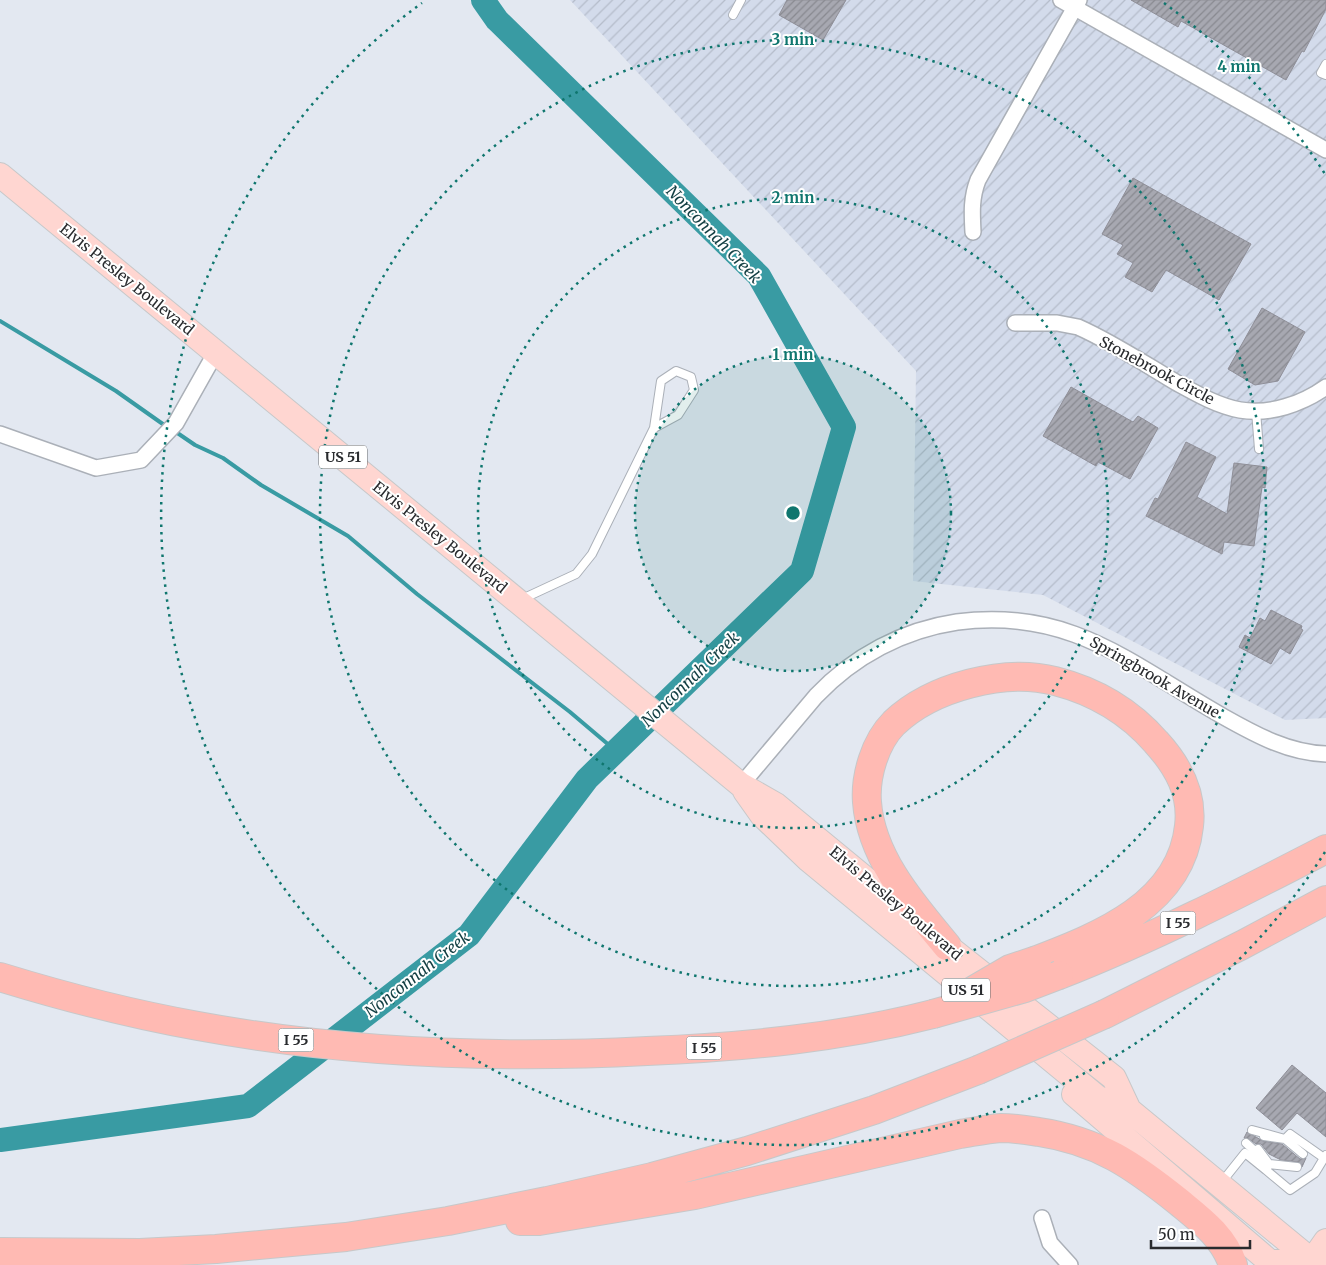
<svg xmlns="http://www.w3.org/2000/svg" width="1326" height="1265" viewBox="0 0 1326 1265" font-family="Merriweather,serif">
	<defs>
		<pattern id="industrial-furrows" width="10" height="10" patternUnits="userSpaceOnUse" patternTransform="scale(1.25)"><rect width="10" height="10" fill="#d3dbeb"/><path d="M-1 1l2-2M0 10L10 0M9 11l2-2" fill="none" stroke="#b5bcca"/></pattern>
		<pattern id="building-hatch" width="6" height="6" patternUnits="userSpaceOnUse" patternTransform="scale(1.25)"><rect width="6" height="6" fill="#a7a8b1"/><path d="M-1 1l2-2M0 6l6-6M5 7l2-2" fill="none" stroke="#888990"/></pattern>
	</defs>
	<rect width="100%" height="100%" fill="#e3e8f1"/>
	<path fill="url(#industrial-furrows)" d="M570,0H1326V718L1285,720L1043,595L913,581L916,371Z"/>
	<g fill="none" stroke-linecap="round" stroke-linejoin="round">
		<path stroke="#399ba3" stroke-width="4" d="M0,321L116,391L167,427
			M173,430L195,445L223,458L261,485L348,536L417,594L570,712L616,751"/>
		<path stroke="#399ba3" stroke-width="24" d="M0,1140L248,1106L469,935L587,779L802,571L844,427L759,276L497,20L483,0"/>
	</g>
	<path fill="url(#building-hatch)" stroke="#8f8f98" d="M787,0H846L823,40L779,15Z
		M1131,0H1326V9L1304,52L1302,51L1286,80L1181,21L1178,27Z
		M1133,178L1251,244L1219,300L1166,270L1152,292L1125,277L1133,263L1117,254L1123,245L1102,234Z
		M1262,308L1305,332L1278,381L1255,385L1228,369Z
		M1071,387L1133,422L1138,416L1158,428L1130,479L1098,462L1096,466L1043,436Z
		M1186,442L1216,457L1197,497L1227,514L1234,463L1267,467L1265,488L1262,487L1254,546L1224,542L1222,554L1146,516L1155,498L1158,499Z
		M1271,610L1302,626L1301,629L1303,630L1290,654L1280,648L1271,664L1239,647L1245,635L1250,638L1260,618L1265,621Z
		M1292,1065L1326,1093V1137L1297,1113L1282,1130L1256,1108Z
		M1247,1132L1263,1141L1282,1144L1300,1159L1306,1158L1302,1167L1298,1162L1281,1160L1269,1154L1261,1144H1256L1249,1139L1244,1138Z"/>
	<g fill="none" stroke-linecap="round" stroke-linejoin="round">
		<defs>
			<path id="service" d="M733,15L741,0
				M1326,64L1321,73L1326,75
				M1256,411L1259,449
				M520,600L576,574L592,554L654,428L678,415L694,390L691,377L676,371L661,381L654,428
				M1252,1130L1285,1139L1264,1136
				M1246,1143L1269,1164L1258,1149
				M1303,1154L1285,1139L1290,1134L1324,1158L1326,1155
				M1297,1167L1269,1164L1266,1170L1290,1190L1315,1173L1324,1158
				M1221,1183L1245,1153L1266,1170"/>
			<path id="minor" d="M1061,0L1326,150
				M973,232C972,213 971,198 978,180L1079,0
				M1015,323H1057L1078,327C1112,342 1145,364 1177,383C1197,394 1218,406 1240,410C1270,415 1302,404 1326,387
				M0,434L96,468L141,460L176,423L216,352
				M741,785L816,696C854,656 903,630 957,622C1071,607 1132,665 1224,717C1256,735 1289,753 1326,754
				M1042,1218L1050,1243L1070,1265"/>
			<path id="primary" d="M0,175L741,785L776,805L947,946L1114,1078L1129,1110
				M745,791L762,815L809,860L1098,1098L1129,1110L1317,1265
				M1074,1094L1270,1262L1312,1261
				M1312,1261L1326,1241"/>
			<path id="motorway" d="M947,946C913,905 871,858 867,802C865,776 875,742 894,723C932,687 1004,668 1055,681C1094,691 1129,711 1156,742C1178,766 1193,793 1189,826C1181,904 1100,936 1037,960
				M1059,975C1151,939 1239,894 1326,849
				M0,977C65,997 131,1014 198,1026C345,1053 497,1059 647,1051C743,1047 839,1038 933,1014
				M1105,1014L1242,945L1326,900
				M520,1221H539L695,1195L960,1134C973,1132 987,1129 1001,1128C1014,1128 1026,1130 1039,1132C1099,1141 1134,1166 1179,1202C1201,1220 1224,1237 1233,1265
				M0,1252L140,1253L216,1249L346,1237L448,1221L547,1201L652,1177L747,1151L874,1110L978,1070"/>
		</defs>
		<use href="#service" stroke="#abb0b8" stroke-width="10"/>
		<use href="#minor" stroke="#abb0b8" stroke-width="18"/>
		<use href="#primary" stroke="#c7c8c9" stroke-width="26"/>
		<use href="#motorway" stroke="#c7c8c9" stroke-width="30"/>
		<use href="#service" stroke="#fff" stroke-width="8"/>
		<use href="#minor" stroke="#fff" stroke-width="15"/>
		<use href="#primary" stroke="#ffd6d1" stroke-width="24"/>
		<use href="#motorway" stroke="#ffbab3" stroke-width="28"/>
		<defs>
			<path id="motorway-bridge" d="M969,993L1010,969L1037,960
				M933,1014L1025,988L1059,975
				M978,1070L1105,1014"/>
		</defs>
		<use href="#motorway-bridge" stroke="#c7c8c9" stroke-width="30" stroke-linecap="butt"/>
		<use href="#motorway-bridge" stroke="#ffbab3" stroke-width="28"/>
	</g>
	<circle cx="793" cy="513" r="158" fill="#0f766e" fill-opacity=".12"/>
	<g fill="none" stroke="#0f766e" stroke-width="2.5" stroke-dasharray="2.5 5">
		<circle cx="793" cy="513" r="158"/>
		<circle cx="793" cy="513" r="315"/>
		<circle cx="793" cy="513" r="473"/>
		<path d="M1325 852A631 631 0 1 1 422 3M1164 3A631 631 0 0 1 1325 174"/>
	</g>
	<g text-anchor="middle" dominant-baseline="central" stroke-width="4" stroke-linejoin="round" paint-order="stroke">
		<g fill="#fff" stroke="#696b6d" stroke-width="1">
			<rect x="319" y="445.5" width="48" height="23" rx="4"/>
			<rect x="1160.5" y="911.5" width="35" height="23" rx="4"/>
			<rect x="942" y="978.5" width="48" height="23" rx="4"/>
			<rect x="278.5" y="1028.5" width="35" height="23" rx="4"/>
			<rect x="686.5" y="1036.5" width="35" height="23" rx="4"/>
		</g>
		<g font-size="14" font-weight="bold" fill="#292b2e">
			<text x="343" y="457">US 51</text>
			<text x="1178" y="923">I 55</text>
			<text x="966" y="990">US 51</text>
			<text x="296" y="1040">I 55</text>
			<text x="704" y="1048">I 55</text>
		</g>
		<g font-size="15" fill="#292b2e" stroke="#fff">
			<text transform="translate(127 279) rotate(39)">Elvis Presley Boulevard</text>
			<text transform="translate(1157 370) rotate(28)">Stonebrook Circle</text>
			<text transform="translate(440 537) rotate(39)">Elvis Presley Boulevard</text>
			<text transform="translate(1155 677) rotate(30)">Springbrook Avenue</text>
			<text transform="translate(896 903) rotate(40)">Elvis Presley Boulevard</text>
		</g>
		<g font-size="16" font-style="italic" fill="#133f43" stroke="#fff">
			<text transform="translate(714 234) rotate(46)">Nonconnah Creek</text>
			<text transform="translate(690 679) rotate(-44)">Nonconnah Creek</text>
			<text transform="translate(417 974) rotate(-38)">Nonconnah Creek</text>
		</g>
	</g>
	<circle cx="793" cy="513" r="8" fill="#0f766e" stroke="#fff" stroke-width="2.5"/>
	<g font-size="15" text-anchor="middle" font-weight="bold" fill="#0f766e" stroke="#fff" stroke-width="4" stroke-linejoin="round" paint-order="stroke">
		<text x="793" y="45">3 min</text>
		<text x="1239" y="72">4 min</text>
		<text x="793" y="203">2 min</text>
		<text x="793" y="360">1 min</text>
	</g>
	<path d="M1151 1240v8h99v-8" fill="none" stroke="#292b2e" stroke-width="2.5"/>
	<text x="1158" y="1240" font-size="15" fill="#292b2e" stroke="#ffffff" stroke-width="4" paint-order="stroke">50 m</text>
</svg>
